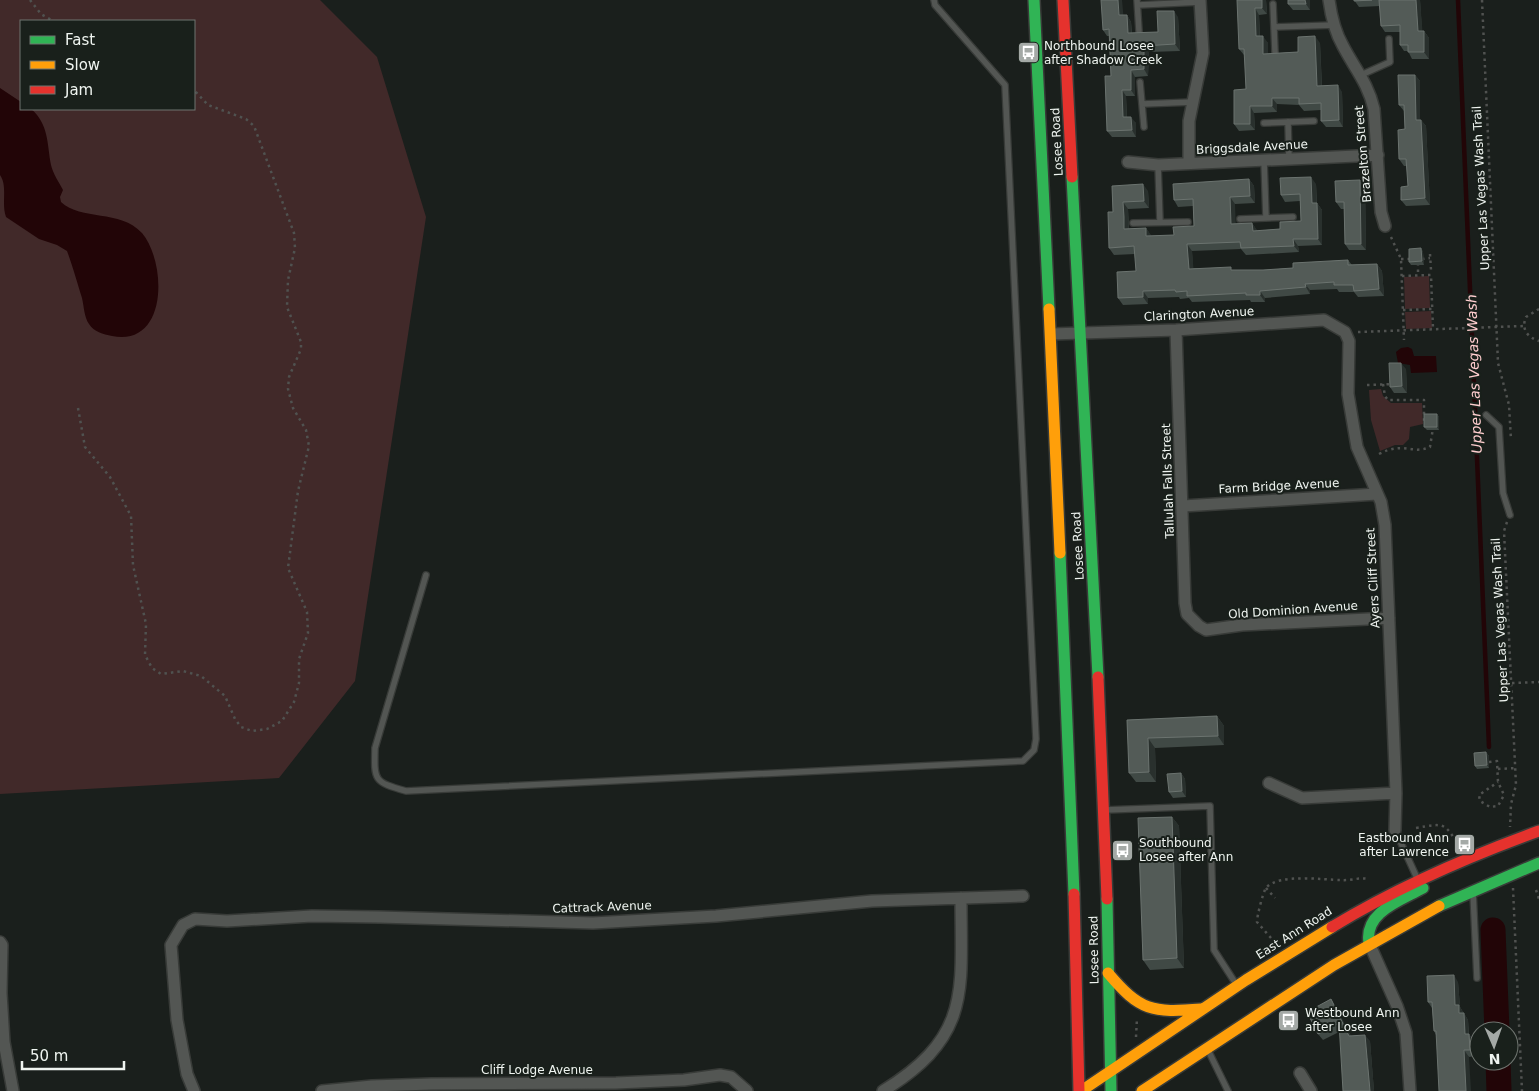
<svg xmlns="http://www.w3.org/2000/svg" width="1539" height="1091" viewBox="0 0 1539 1091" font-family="'DejaVu Sans',sans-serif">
	<rect width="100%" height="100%" fill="#1a1f1c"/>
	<path fill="#412929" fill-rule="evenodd" d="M0,0H320L377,57L426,217L355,681L279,778L0,794ZM21,21H194V109H21Z
		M1429,276L1430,308L1405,309L1404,277Z
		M1431,311L1432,328L1406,329L1405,312Z
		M1381,389L1383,396L1391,403H1422L1423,424L1410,427L1409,439L1403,445H1395L1380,451L1371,420L1369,390Z"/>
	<path fill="#220507" d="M0,88L21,102V109H31C49,124 47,144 51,165C53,174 59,182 63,190L60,197L61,202C81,221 120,209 142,233C167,263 168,347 112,336C103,334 94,332 89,324C84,317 84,306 82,298C78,285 72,264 67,251L57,245L39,239L6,217C1,204 8,186 0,175Z
		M1408,347L1412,349L1414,356H1436L1437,372L1411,373L1410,365L1398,363L1396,352L1401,348Z"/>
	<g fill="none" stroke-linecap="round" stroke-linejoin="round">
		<path stroke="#220507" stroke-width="4.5" d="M1458,0L1489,747"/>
		<path stroke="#220507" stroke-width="25" d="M1493,930L1497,1031
			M1498,1061L1499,1091"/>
		<defs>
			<path id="lane" d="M1137,0L1139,31
				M1273,4L1275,52
				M1138,5L1200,2
				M1274,27L1335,25
				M1361,75L1390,62L1389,39
				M1140,82L1144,127
				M1142,104L1193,102
				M1288,122L1289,159
				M1264,123L1314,121
				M1264,160L1266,218
				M1158,165L1160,222
				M1240,219L1293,217
				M1133,223L1188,222
				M1486,415L1499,427L1503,493L1510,515
				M426,575L375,748C374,781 374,782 406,791L1023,761L1034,750L1036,739L1005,85L935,5L934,0
				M1105,810L1210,806L1214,950L1236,984
				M1395,830L1417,878
				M1473,892L1477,978
				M1207,1048L1228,1091"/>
			<path id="street" d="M1329,0C1331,15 1335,32 1343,46C1355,69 1368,83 1374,109L1381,212L1385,226
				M1128,162L1158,165L1378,155
				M1189,163V121L1203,53L1200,0
				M1176,330L1185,603L1187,614L1199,626L1206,630L1242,625L1389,618
				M1051,334L1176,330L1324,320L1345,332L1349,341L1348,394L1357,447L1381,502L1385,525L1396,793L1395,830
				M1183,506L1377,494
				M1269,783L1302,798L1396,793
				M0,942L2,945L1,993L4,1042L13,1091
				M1369,943L1397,1006L1406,1033L1410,1091
				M1300,1073L1311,1091
				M194,1091L187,1074L177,1020L171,945L183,925L195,919L227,921L312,916L379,917L593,923L716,916L872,901L1023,896
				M322,1091L372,1086L431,1084L616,1083L684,1080L720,1075L731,1077L747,1091
				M883,1091C972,1036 961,991 961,898"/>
			<path id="fast" d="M1034,0L1049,309
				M1072,177L1098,677
				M1060,553L1074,894
				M1107,899L1111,1091
				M1439,906L1539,863
				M1369,943C1364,912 1400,901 1423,888"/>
			<path id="slow" d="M1049,309L1060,553
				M1108,973C1140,1011 1152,1013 1201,1009
				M1081,1091L1246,980L1332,927
				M1142,1091L1334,965L1439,906"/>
			<path id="jam" d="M1063,0L1072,177
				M1098,677L1107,899
				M1074,894L1079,1091
				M1332,927C1398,887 1467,857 1539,831"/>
		</defs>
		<use href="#lane" stroke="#383b38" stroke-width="8"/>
		<use href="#street" stroke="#383b38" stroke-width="14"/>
		<use href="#fast" stroke="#383b38" stroke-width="14"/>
		<use href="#slow" stroke="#383b38" stroke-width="14"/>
		<use href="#jam" stroke="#383b38" stroke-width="14"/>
		<path stroke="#505250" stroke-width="2.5" stroke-dasharray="2.5 4" stroke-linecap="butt" d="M30,0L41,14L53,21
			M1482,0L1498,363L1509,405L1511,440
			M1391,237L1401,259L1404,340
			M1430,254L1431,270
			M1401,259H1412
			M1422,259L1430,258
			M1418,263V275
			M1402,276L1431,275L1433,329
			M1539,309L1526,317C1521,329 1527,337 1539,341
			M1403,310L1432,309
			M1358,332L1524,326
			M1383,384L1385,396L1388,400H1424V424
			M1367,385L1393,384
			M78,408L85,447L110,477L131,516L133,565L146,624L145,655L152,668L161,674L183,671L201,676L225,696L235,719L241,727L252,731L267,729L282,721L294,702L299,683V659L308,633L307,612L288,568L298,491L309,446L306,430L293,408L288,389L289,377L301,349V342L287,307L288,280L295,248L294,233L254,126L246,119L208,105L194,90
			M1379,454C1404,441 1412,455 1430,447L1433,428
			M1507,522L1504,531L1516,785L1511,804L1510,827
			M1512,683L1539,682
			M1489,762L1497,761L1498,782L1504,795L1498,806L1490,807L1480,801L1479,795L1498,782
			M1498,769L1516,768
			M1416,828C1445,823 1444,822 1459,846
			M1266,888L1275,898
			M1513,888L1522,1091
			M1536,890L1539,899
			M1271,938L1257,922C1257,916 1263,892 1266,888C1278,873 1324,880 1341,880C1350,881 1359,877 1369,879
			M1136,1037L1137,1018"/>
		<use href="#lane" stroke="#535653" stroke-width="5.5"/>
		<use href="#street" stroke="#535653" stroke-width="11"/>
		<use href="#fast" stroke="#30b455" stroke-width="11"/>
		<use href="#slow" stroke="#ff9f0a" stroke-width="11"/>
		<use href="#jam" stroke="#e5322d" stroke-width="11"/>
	</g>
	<path fill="#404945" d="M1237,0H1266L1267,14L1259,15L1260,36L1268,43V54L1298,52L1320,43L1322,86L1342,92L1343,127H1326L1321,121V110L1304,111L1299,105L1277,104V112L1254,113L1255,130L1239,131L1234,124L1246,89L1245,55H1244L1239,49Z
		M1288,0H1310V10H1293L1288,4Z
		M1354,0H1420L1422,31H1424L1429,38V59H1412L1408,51H1404L1400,45V32H1385L1381,26L1380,6L1359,7Z
		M1123,15H1127L1131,22L1132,33L1158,32L1178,17L1180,51L1149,52L1148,76L1135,77V96H1126L1127,117L1136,123V137H1112L1107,131L1111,76L1109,36H1107L1103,30Z
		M1415,75L1420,81V120H1421L1426,126L1430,205L1406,206L1401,200L1408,186L1407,166H1404L1399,159L1405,129L1404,111L1399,105Z
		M1249,179L1254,186L1255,203L1235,204V224L1252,223L1257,231L1280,229L1301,221L1300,201L1285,202L1281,195L1316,184L1317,203L1322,210V245L1298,246L1299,252L1246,255L1241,249L1192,251L1193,268L1232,270H1263L1293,268L1348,260L1352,265L1377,264L1382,271L1384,296L1358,297L1354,292H1339L1337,289L1310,290V294L1265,298V302H1251L1250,300L1192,302L1189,298L1180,299L1179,297L1148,298V304L1123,305L1118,298L1136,271L1135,254L1114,255L1109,248L1113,212L1112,186L1148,191L1149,208L1128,209L1129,229L1146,228L1151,236L1174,235L1194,226L1193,206L1178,207L1174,200Z
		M1360,180L1365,187L1366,250H1349L1345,244L1344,209H1341L1336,202Z
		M1421,248L1423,252L1424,265H1411L1409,262Z
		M1406,369L1407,393H1394L1390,387Z
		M1437,414L1439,417V430H1427L1424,427Z
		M1217,716L1224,726V745L1155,748L1156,782H1136L1129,773L1127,720Z
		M1486,752L1489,756V768L1477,769L1475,766Z
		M1181,773L1185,779L1186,797L1173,798L1169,792Z
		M1172,817L1179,826L1184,968L1150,970L1143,960Z
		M1458,982L1460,1007L1468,1020L1469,1034L1474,1041L1475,1056L1469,1057L1436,1035L1434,1031L1432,1008L1428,1002Z
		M1331,999L1335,1006L1351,1036L1370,1041L1374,1091L1339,1032L1323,1040L1318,1034Z"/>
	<path fill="#29302d" d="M1118,0H1122L1124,22L1119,15Z
		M1262,0H1266L1267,14L1262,8Z
		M1305,0H1310V10L1306,4Z
		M1416,0H1420L1423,38L1418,31Z
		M1255,8L1259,15L1260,43L1256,36Z
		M1174,11L1178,17L1180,51L1175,44Z
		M1127,15L1131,22L1132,40L1128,33Z
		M1424,31L1429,38V59L1424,52Z
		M1263,36L1268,43V60L1263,54Z
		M1315,36L1320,43L1322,93L1317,86Z
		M1144,46L1149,52L1148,76L1144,69Z
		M1131,70L1135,77V96L1131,90Z
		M1415,75L1420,81V127L1416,120Z
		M1338,85L1342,92L1343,127L1339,120Z
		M1122,90L1126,96L1127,123L1123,117Z
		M1272,98L1277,104V112L1272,106Z
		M1250,106L1254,113L1255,130L1250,124Z
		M1131,117L1136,123V137L1132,130Z
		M1421,120L1426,126L1430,205L1425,198Z
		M1311,177L1316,184L1317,210L1312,203Z
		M1249,179L1254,186L1255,203L1250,196Z
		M1360,180L1365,187L1366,250L1361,244Z
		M1143,184L1148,191L1149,208L1144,201Z
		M1230,197L1235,204L1236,231L1231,224Z
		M1123,202L1128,209L1129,236L1124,229Z
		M1317,203L1322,210V245L1318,239Z
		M1252,223L1257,230L1258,238L1253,231Z
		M1146,228L1151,235V243L1146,236Z
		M1293,239L1298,246L1299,252L1294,246Z
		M1187,244L1192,251L1194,275L1189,269Z
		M1421,248L1423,252L1424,265L1422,261Z
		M1377,264L1382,271L1384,296L1379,289Z
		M1305,284L1310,290V294L1306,287Z
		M1143,291L1148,298V304L1143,297Z
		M1260,291L1265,298V302L1260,295Z
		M1401,363L1406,369L1407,393L1402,386Z
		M1437,414L1439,417V430L1437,427Z
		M1217,716L1224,726V745L1218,736Z
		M1148,738L1155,748L1156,782L1149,772Z
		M1486,752L1489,756V768L1487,765Z
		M1181,773L1185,779L1186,797L1182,791Z
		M1172,817L1179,826L1184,968L1177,958Z
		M1454,975L1458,982L1460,1007L1463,1012L1464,1020L1459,1013L1455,1005Z
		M1331,999L1335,1006L1354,1042L1349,1036Z
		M1464,1013L1468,1020L1469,1041L1465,1034Z
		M1469,1034L1474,1041L1475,1056L1470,1050Z
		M1365,1035L1370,1041L1374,1091H1370Z
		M1464,1050L1469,1057L1471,1091H1466Z"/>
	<path fill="#535b57" stroke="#6b736f" d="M1101,0H1118L1119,15H1127L1128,33L1158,32L1157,11H1174L1175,44L1144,46V69L1131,70V90H1122L1123,117H1131L1132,130L1107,131L1105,76H1111L1109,29L1103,30Z
		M1237,0H1262V8H1255L1256,36H1263V54L1298,52V37L1315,36L1317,86L1338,85L1339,120L1321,121V103L1299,104V98H1272V106H1250V124H1234V90L1246,89L1244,49H1239Z
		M1288,0H1305L1306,4H1288Z
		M1354,0H1372L1354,1Z
		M1379,0H1416L1418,31H1424V52H1408V45H1400V25L1381,26Z
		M1398,75H1415L1416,120H1421L1425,198L1401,200V187L1408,186L1406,159H1399L1398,130L1405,129L1404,105H1399Z
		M1311,177L1312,203H1317L1318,239H1293L1294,246L1241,248L1240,242L1187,244L1189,269L1231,267V270H1263L1293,268V263L1348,260V265L1377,264L1379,289L1354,291L1353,285H1334V282L1305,284L1306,287L1260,291V295H1246V293L1187,296V291L1176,292L1175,290L1143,291V297L1118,298L1117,272L1136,271L1134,246L1109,248L1108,212H1113L1112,186L1143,184L1144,201L1123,202L1124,217V229L1146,228V236L1174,235L1173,227L1194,226L1193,199L1174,200L1173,184L1249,179L1250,196L1230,197L1231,224L1252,223L1253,231L1280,229V222L1301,221L1300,194L1281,195L1280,178Z
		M1360,180L1361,244H1345L1344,202H1336L1335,181Z
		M1421,248L1422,261L1409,262V249Z
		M1389,363H1401L1402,386L1390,387Z
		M1424,414H1437V427H1424Z
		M1217,716L1218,736L1148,738L1149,772L1129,773L1127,720Z
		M1486,752L1487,765L1475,766L1474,753Z
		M1181,773L1182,791L1169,792L1167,774Z
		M1172,817L1177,958L1143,960L1138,818Z
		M1454,975L1455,1005H1459V1013H1464L1465,1034H1469L1470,1050H1464L1466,1091H1439L1436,1031H1434L1432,1002H1428L1427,976Z
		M1331,999L1349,1036L1365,1035L1370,1091H1343L1339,1023L1318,1034L1307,1012Z"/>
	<defs>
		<symbol id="bus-square" viewBox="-11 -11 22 22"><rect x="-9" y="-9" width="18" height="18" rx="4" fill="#a4a9a6" stroke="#19201b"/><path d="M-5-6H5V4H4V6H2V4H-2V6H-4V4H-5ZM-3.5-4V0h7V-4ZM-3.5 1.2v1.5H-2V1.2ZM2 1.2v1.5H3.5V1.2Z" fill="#fff"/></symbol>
	</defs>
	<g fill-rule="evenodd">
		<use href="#bus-square" x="1016" y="40" width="25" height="25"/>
		<use href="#bus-square" x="1452" y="832" width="25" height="25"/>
		<use href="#bus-square" x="1110" y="838" width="25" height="25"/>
		<use href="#bus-square" x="1276" y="1008" width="25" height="25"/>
	</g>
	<g text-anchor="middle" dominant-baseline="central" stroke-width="4" stroke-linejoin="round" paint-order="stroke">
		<g font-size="12" fill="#eff4f0" stroke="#19201b" text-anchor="start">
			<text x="1044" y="46">Northbound Losee<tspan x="1044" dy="14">after Shadow Creek</tspan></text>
			<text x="1449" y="838" text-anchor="end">Eastbound Ann<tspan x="1449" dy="14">after Lawrence</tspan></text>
			<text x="1139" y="843">Southbound<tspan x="1139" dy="14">Losee after Ann</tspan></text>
			<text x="1305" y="1013">Westbound Ann<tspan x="1305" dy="14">after Losee</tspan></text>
		</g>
		<g font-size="12" fill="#eff4f0" stroke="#19201b">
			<text transform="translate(1057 142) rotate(-93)">Losee Road</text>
			<text transform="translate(1252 147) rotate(-3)">Briggsdale Avenue</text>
			<text transform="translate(1363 154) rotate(-95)">Brazelton Street</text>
			<text transform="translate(1481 188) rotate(-93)">Upper Las Vegas Wash Trail</text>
			<text transform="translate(1199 314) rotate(-3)">Clarington Avenue</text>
			<text transform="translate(1168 481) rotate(-92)">Tallulah Falls Street</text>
			<text transform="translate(1279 486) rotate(-3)">Farm Bridge Avenue</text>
			<text transform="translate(1078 546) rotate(-93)">Losee Road</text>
			<text transform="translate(1373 578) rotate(-93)">Ayers Cliff Street</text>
			<text transform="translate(1293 610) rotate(-4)">Old Dominion Avenue</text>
			<text transform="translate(1500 620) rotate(-93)">Upper Las Vegas Wash Trail</text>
			<text transform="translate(602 907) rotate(-2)">Cattrack Avenue</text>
			<text transform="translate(1294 933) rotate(-32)">East Ann Road</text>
			<text transform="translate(1094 950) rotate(-91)">Losee Road</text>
			<text x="537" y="1070">Cliff Lodge Avenue</text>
		</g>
		<g font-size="14" font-style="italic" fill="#ffcecf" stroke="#19201b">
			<text transform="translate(1474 374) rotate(-92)">Upper Las Vegas Wash</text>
		</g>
	</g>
	<rect x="20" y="20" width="175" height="90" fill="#19201b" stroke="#6f7570"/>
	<rect x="30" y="36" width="25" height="8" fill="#30b455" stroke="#6f7570"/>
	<text x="65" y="45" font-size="15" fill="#eff4f0">Fast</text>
	<rect x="30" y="61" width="25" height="8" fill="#ff9f0a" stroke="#6f7570"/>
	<text x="65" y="70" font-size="15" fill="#eff4f0">Slow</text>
	<rect x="30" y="86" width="25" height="8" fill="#e5322d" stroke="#6f7570"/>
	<text x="65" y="95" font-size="15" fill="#eff4f0">Jam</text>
	<g transform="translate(1494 1046) rotate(178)"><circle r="24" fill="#19201b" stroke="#6f7570"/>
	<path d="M0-4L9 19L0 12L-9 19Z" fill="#a4a9a6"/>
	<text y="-8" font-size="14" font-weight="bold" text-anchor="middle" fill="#eff4f0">N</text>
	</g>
	<path d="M22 1061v8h102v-8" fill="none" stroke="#eff4f0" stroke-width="2.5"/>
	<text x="30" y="1061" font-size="15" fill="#eff4f0" stroke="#19201b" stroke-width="4" paint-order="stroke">50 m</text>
</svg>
